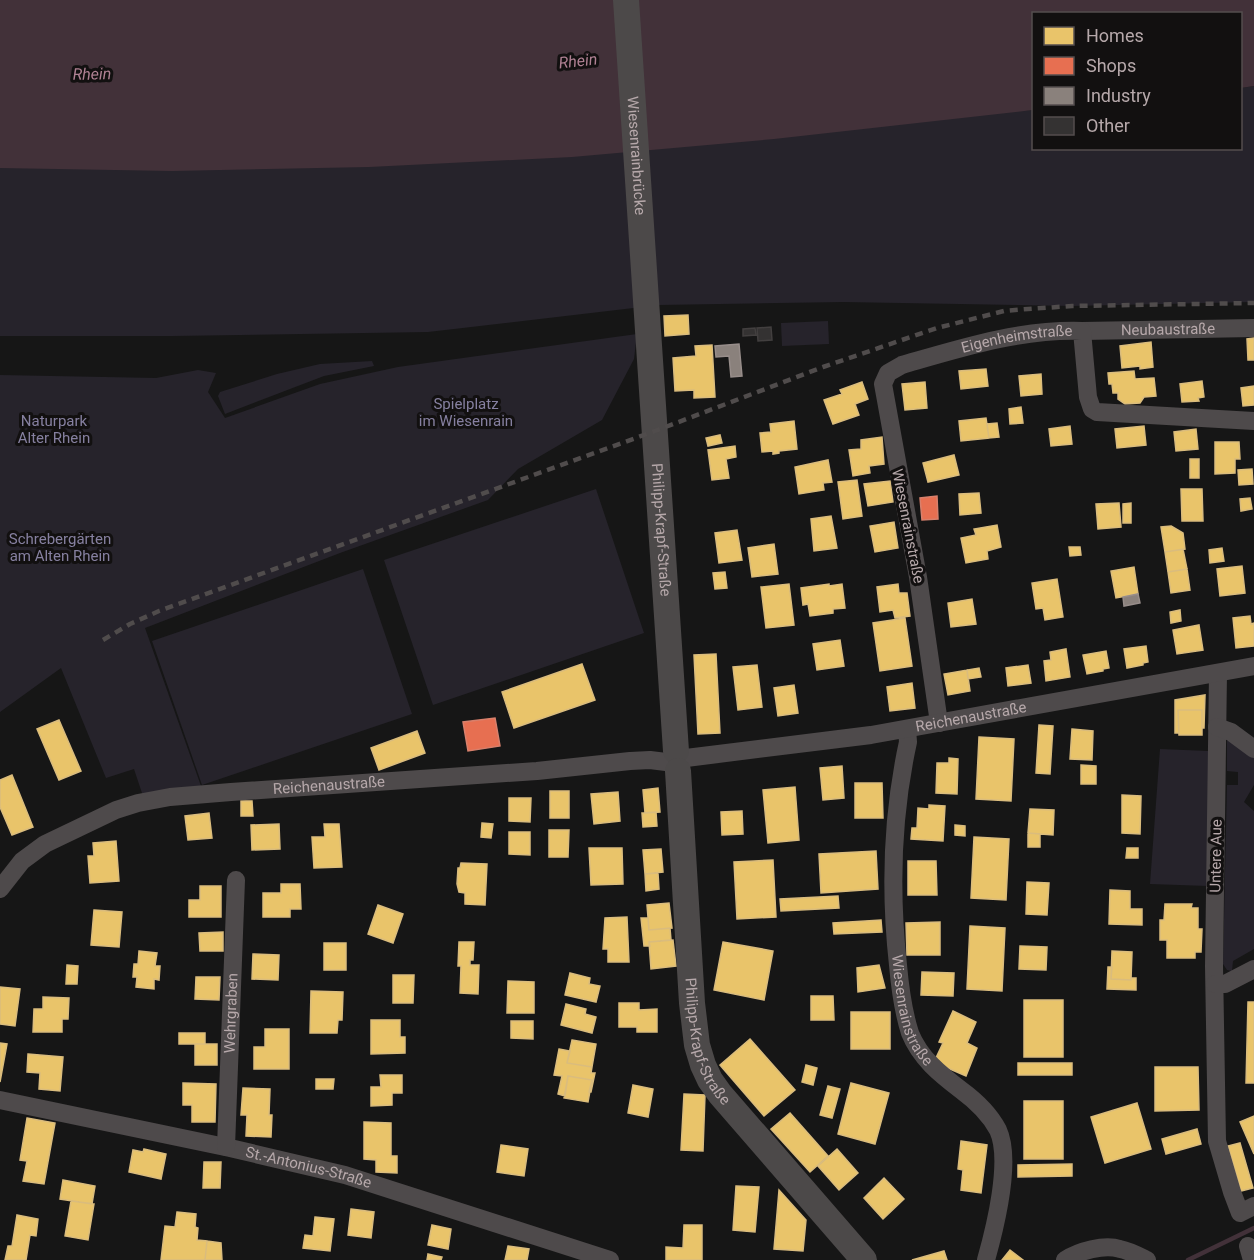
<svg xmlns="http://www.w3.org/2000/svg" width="1254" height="1260" viewBox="0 0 1254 1260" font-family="Roboto,sans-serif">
	<rect width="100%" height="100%" fill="#161616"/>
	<path fill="#26232b" d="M1254,86V302L1072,306L843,302L659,305L428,332L173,336H0V168L1033,110L1034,148H1240L1241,88Z
		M828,321L829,344L782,346L781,323Z
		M637,334L634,359L602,420L518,469L488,500L340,553L145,628L201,786L143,796L134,769L106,778L61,668L0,712V375L156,378L198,370L216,373L208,392L225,418L320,384L398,367Z
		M372,361L374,366L324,376L225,414L218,396L220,392L277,374L320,364Z
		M596,489L644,633L433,705L384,560Z
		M363,569L412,714L202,785L152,641Z
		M1231,739L1254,755V785L1244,802L1254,811V949L1233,961L1232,971L1227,970L1223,964L1227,785H1238V772L1227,771V741Z
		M1160,749L1208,751V886L1150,884Z"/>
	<path fill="#423139" d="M0,0H1254V86L1241,88L1240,14H1034L1033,110L774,139L572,157L369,167L172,171L0,168Z"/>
	<path fill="#e9c46a" stroke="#dabc7d" stroke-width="1.5" d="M688,315L689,334L665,336L664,316Z
		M1254,338V360H1248L1247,339Z
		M1151,342L1153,367L1140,369V366L1122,368L1120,346Z
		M712,345L715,397L694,398V390L675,391L673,358L696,356L695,346Z
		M986,369L988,386L961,389L959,371Z
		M1134,371L1135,379L1154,378L1156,396L1144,397L1140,403L1125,404L1118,399V393H1113L1112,384H1109L1108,373Z
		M1041,374L1042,394L1021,396L1019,376Z
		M1202,381L1204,397L1198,398L1199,401L1182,402L1180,384Z
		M862,382L868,399L855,404L859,415L833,424L824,400L842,394L840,390Z
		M925,382L927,408L905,410L902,384Z
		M1254,386V405L1243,406L1241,388Z
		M1021,407L1023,423L1010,424L1009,409Z
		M986,418L989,438L961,441L959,421Z
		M794,421L797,449L779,451V453L773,454V451L762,452L760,433L771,432L770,424Z
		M997,423L999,437L989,438L987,424Z
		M1070,426L1072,444L1051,446L1049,429Z
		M1144,426L1146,445L1117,448L1115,429Z
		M1196,429L1198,449L1176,451L1174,432Z
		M720,435L722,443L708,446L706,438Z
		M882,437L884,464L869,466L870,473L853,476L849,450L861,449V440Z
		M1215,442H1239L1240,459H1235V473L1215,474Z
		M735,446L736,457L726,459L729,478L712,480L708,450Z
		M954,455L959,475L928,482L923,463Z
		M1190,459H1199V478H1190Z
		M828,460L832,482L823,483L824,490L799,494L795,467Z
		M1252,469L1253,484L1239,485L1238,470Z
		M857,480L862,516L843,519L838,482Z
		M890,481L893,502L868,506L864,484Z
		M1181,489H1202L1203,521H1182Z
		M979,493L981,513L960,515L959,494Z
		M1250,498L1252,509L1241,511L1240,499Z
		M1119,503L1121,527L1098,529L1096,504Z
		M1131,503V523H1123V504Z
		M831,516L837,548L814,551L811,519Z
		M894,522L898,548L875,552L870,526Z
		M997,525L1001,547L987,551L988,559L966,563L961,538L976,535L974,529Z
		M1171,526L1183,533L1185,549L1165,552L1161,527Z
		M737,530L742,560L719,563L715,533Z
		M774,544L778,574L752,577L748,548Z
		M1069,547H1080L1081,555L1070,556Z
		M1222,548L1224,561L1210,563L1209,550Z
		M1183,549L1187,569L1168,572L1165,552Z
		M1242,566L1245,593L1220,596L1217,569Z
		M1134,567L1138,594L1116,598L1111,571Z
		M1187,569L1190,590L1171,593L1168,572Z
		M725,572L727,588L715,589L713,573Z
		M1057,579L1063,617L1045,620L1043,608L1036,609L1032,583Z
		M789,584L794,625L766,628L761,587Z
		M829,584V586L842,584L845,608L833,609V613L810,616L808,604L803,605L801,588Z
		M898,584L899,593H907L910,616L895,618L893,610L880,612L877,587Z
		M972,599L976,624L951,627L948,603Z
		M1180,610L1181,621L1171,623L1170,612Z
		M1250,616L1251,624L1254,623V646L1236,648L1233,618Z
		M905,618L912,666L880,671L873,623Z
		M1199,625L1203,650L1177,654L1173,630Z
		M840,640L844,666L817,670L813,644Z
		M1146,646L1148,662L1143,663V665L1127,668L1124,649Z
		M1066,649L1070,677L1046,681L1044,661L1051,660L1050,652Z
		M1106,651L1109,668L1103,669V671L1087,674L1083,655Z
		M716,654L720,733L698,734L694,655Z
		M582,664L595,700L514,728L502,692Z
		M757,665L762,707L738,710L733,667Z
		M1028,665L1031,683L1008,686L1006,668Z
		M979,668L981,677L968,679L967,670Z
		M967,670L970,691L948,695L944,674Z
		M912,683L915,708L890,711L887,687Z
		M794,685L798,713L778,716L774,688Z
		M1205,695L1204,728H1202V710H1178L1179,733H1175V700Z
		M1178,710H1202V735H1179Z
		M59,720L81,771L59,780L37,729Z
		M1039,725L1053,726L1050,774L1036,773Z
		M1072,729L1093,731L1092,760L1070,759Z
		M417,731L425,753L379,770L371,748Z
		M979,737L1014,739L1011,801L976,799Z
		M949,758L958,759L957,794L936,793L937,763H949Z
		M1081,765L1096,766V784H1081Z
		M842,766L844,798L823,800L820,768Z
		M12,775L33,827L12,835L0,807V780Z
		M855,783H882L883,818H855Z
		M795,787L799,840L768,843L763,790Z
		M658,788L660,812L645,813L643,790Z
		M550,791H569V818H550Z
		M618,792L620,821L594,824L591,794Z
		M1122,795L1141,796L1140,834L1122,833Z
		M509,798H531L530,822L509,821Z
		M241,801H252L253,816H241Z
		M929,805L945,806L943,841L911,839L912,828H917L918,808L929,809Z
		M1030,809L1054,810L1053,835L1028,833Z
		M742,811L743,834L722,835L721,812Z
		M656,812L657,826L643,827L642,813Z
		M209,813L212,838L188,840L185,816Z
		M482,823L493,824L491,838L481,837Z
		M279,824L280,849L252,850L251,825Z
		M324,824H339L342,867L314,868L312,837H325Z
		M955,825L965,826V836L955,835Z
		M549,830H569L568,857H549Z
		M509,832H530V855L509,854Z
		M1028,833L1040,834V847H1028Z
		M974,837L1009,839L1006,900L971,898Z
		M116,841L119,881L90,883L88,856H94L93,843Z
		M589,848H622L623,884L591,885Z
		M1127,848H1138V858H1126Z
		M661,849L663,872L645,874L643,850Z
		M876,851L878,889L821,893L819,854Z
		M773,860L776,917L737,919L734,862Z
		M908,861H936L937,895H908Z
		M461,863L487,864L485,905L465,904V893L459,892L457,884L458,868H460Z
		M658,873L659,889L646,891L645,874Z
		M1027,882L1049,883L1047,915L1026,914Z
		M281,884H300L301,909H290V917H263V893H281Z
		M200,886H221V917H189V900H200Z
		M1110,890L1130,891V909H1142V925L1109,924Z
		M838,896L839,908L781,911L780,899Z
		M669,903L672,928L649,930L647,905Z
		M1165,904H1192L1191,908H1198V929H1202L1201,952H1195V958H1167V940H1160V920H1164Z
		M378,905L403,914L393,943L368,934Z
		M94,910L122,912L119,947L91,945Z
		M627,917L629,962H608V949H603L605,918Z
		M641,918H648L649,930L670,928L671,940L649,942L650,946H644Z
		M881,920L882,932L834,934L833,923Z
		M940,922V955H907L906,923Z
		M970,926L1005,928L1002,991L967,989Z
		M223,932V951H200L199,933Z
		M673,940L676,966L651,969L649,942Z
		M459,942H474L473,960H470V965H479L478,994L460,993L461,966H458Z
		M723,942L773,951L764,1000L714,990Z
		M324,943H346V970H324Z
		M1020,946L1047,947L1046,970L1019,969Z
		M139,951L157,953L155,966H160L159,980L154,979V989L136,987L137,977H133L134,964H138Z
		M1112,951L1132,952L1131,980L1111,979Z
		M253,954L279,955L278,980L252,979Z
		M67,965L78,966L77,984H66Z
		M879,965L885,988L858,992L857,968Z
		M1108,967H1112L1111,979L1131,980V978H1136V990L1107,989Z
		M922,972L954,973L953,996L921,995Z
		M570,973L590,978L589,984L600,986L596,1002L565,995Z
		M393,975H414L413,1003H393Z
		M196,977H220L219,1000L195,999Z
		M508,981L534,982V1013H507Z
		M0,987L20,989L15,1026L0,1024Z
		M311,991L343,992L342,1020H338L337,1033H310Z
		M811,996H833L834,1020H811Z
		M43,997L69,998L68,1019H62V1032H33L34,1009H43Z
		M1024,1000H1063V1057H1024Z
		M1248,1002H1254V1083H1246Z
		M619,1003H639V1010L657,1009V1032H637V1027H619Z
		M566,1004L586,1009L585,1014L596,1017L592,1033L561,1025Z
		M953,1011L976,1022L967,1043L977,1048L966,1076L934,1062L943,1043L939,1042Z
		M851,1012H890V1049H851Z
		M371,1020H400V1037H405V1053L371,1054Z
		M511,1021H533V1039L511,1038Z
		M265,1029H289V1069H254V1047H265Z
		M179,1033H205V1044H179Z
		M750,1039L795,1090L764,1116L720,1065Z
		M572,1040L596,1044L592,1067L567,1063Z
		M0,1043L7,1044L0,1082Z
		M195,1044H217V1065H195Z
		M559,1049L570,1051L567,1063L592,1067L591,1073H595L591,1092H589L592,1080L568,1076L565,1096L558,1094L562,1076L554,1075Z
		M28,1054L63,1057L60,1091L39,1089L40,1073L27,1072Z
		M1018,1063H1072V1075H1018Z
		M806,1065L817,1068L813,1085L802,1082Z
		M1155,1067H1198L1199,1110L1155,1111Z
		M380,1075H402V1093H392V1105L371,1106V1087H381Z
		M568,1076L592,1080L588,1102L564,1098Z
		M316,1079H334L333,1089H316Z
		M183,1083L216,1084L215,1122H192V1105H183Z
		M851,1083L889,1093L875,1144L838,1134Z
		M633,1085L653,1089L648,1117L628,1113Z
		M828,1086L840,1089L832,1118L820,1115Z
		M243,1088L270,1089L269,1115H272L271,1137L246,1136L247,1115H241Z
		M684,1094L705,1095L703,1151L681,1150Z
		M1024,1101H1063V1159H1024Z
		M1137,1103L1151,1149L1105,1163L1091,1117Z
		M790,1113L828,1156L810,1172L771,1129Z
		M1254,1116V1154L1240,1122Z
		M27,1118L55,1123L44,1184L23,1181L27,1161L20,1160Z
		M364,1122L391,1123V1156H397V1173L376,1172V1160L364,1159Z
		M1197,1129L1201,1144L1166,1154L1162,1139Z
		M961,1141L987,1145L981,1193L961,1190L963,1170L958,1169Z
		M1240,1143L1253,1188L1241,1191L1228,1146Z
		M501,1145L528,1149L524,1176L497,1172Z
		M144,1149L166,1154L161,1179L129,1172L133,1150L143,1152Z
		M837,1149L858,1173L839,1190L818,1166Z
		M204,1162H221L220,1188H203Z
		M1072,1164V1176L1018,1177V1165Z
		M884,1178L904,1199L883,1219L864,1198Z
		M63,1180L95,1186L92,1204L60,1199Z
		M736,1186L759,1187L755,1232L733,1230Z
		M779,1190L806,1220L803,1251L774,1249Z
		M71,1201L94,1204L88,1240L65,1236Z
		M351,1209L374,1212L371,1238L348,1235Z
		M177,1212L196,1214L195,1227L198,1228L197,1240L207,1241L205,1260H161L165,1226L175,1227Z
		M17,1215L38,1219L36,1236L30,1235L26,1260H5L8,1246H12Z
		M315,1217L334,1219L330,1251L303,1248L305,1235L313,1236Z
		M432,1225L451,1229L448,1249L428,1245Z
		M684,1225H702V1260H666V1247L683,1248Z
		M207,1241L221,1243L222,1260H205Z
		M508,1246L529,1249L527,1260H505Z
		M1010,1250L1023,1260H1002Z
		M944,1251L947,1260H912Z
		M428,1254L442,1257L441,1260H427Z"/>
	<path fill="#e76f51" stroke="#d8806c" stroke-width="1.5" d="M937,496L938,519L922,520L920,498Z
		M495,718L500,746L468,751L463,722Z"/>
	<path fill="#8a817c" stroke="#978d8a" stroke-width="1.5" d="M739,344L742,376L731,377L729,356L716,357L715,346Z
		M1138,594L1140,603L1124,606L1123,597Z"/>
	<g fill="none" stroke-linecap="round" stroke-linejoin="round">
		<path stroke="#423139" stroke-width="4.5" d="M1188,1260L1254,1228"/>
	</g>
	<path fill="#343232" stroke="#423f3f" stroke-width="1.5" d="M771,327L772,340L758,341L757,328Z
		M755,328L756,335L743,336V329Z"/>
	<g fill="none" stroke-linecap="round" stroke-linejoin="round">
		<g stroke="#4e4a4b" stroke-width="18">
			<path id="s1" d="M1082,331L1254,328"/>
			<path d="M1218,673L1214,966L1217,1141L1232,1192L1240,1213L1254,1206"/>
			<path id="s2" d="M939,723L918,577L883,384L888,373L902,365C961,348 1020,329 1082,331L1088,397L1092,409L1097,412L1254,421"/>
			<path d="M1217,727L1231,732L1254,749"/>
			<path id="s3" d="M907,729L908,742C892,815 890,892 898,965C900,988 903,1011 910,1033C920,1058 940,1074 961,1090C976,1101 989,1113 998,1130C1012,1160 995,1228 986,1260"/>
			<path id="s4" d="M686,758L871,735L1254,666"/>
			<path id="s5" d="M0,889L22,861L45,844L116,810L138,803L170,797L231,792L537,771L630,761L650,760L666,762"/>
			<path d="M1215,984H1225L1254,969"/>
			<path id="s6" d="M0,1100L230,1148L345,1175L610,1260"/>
			<path id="s7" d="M226,1147L236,880"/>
			<path d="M1248,1246L1252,1260"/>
			<path d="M1065,1260C1079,1251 1104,1244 1120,1249C1130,1251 1139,1256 1147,1260"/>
		</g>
		<g stroke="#4c4949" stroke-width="26">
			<path id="s8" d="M626,0L676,751"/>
			<path id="s9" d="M678,771L692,1003L697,1045L703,1065L710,1080L720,1094L864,1260"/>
		</g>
		<path stroke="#504c4c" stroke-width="4.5" stroke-dasharray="8 6" stroke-linecap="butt" d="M103,640L130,624L159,611L655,431L823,367L937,328L1004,311L1028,309L1072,306L1254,303"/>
	</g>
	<g text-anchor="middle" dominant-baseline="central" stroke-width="6" stroke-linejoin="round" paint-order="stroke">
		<g font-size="15" fill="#b6a8aa" stroke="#121010">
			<text stroke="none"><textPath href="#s8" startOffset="156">Wiesenrainbrücke</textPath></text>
			<text stroke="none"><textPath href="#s1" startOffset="86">Neubaustraße</textPath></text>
			<text stroke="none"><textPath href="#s2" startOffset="490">Eigenheimstraße</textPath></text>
			<text transform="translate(908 526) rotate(79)">Wiesenrainstraße</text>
			<text stroke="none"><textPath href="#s8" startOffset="531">Philipp-Krapf-Straße</textPath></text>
			<text stroke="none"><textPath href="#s4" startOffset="288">Reichenaustraße</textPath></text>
			<text stroke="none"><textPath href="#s5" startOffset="358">Reichenaustraße</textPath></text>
			<text transform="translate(1216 856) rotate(-89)">Untere Aue</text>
			<text stroke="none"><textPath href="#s3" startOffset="285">Wiesenrainstraße</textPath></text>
			<text stroke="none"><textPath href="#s7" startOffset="134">Wehrgraben</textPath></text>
			<text stroke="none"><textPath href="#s9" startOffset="274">Philipp-Krapf-Straße</textPath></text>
			<text stroke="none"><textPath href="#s6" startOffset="316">St.-Antonius-Straße</textPath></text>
		</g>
		<g font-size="15" fill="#8680a0" stroke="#121010">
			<text x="466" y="404">Spielplatz<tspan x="466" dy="17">im Wiesenrain</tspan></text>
			<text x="54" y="421">Naturpark<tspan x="54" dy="17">Alter Rhein</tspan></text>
			<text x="60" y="539">Schrebergärten<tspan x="60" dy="17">am Alten Rhein</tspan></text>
		</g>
		<g font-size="16" font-style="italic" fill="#af8193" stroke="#121010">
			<text transform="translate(578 61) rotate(-6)">Rhein</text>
			<text transform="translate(92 74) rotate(-1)">Rhein</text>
		</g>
	</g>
	<rect x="1032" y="12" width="210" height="138" fill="#121010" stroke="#544d4e" stroke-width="1.5"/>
	<rect x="1044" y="27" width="30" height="18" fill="#e9c46a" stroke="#544d4e" stroke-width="1.5"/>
	<text x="1086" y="42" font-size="18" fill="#b6a8aa">Homes</text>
	<rect x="1044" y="57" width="30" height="18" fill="#e76f51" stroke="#544d4e" stroke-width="1.5"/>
	<text x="1086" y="72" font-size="18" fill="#b6a8aa">Shops</text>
	<rect x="1044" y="87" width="30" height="18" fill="#8a817c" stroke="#544d4e" stroke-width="1.5"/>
	<text x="1086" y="102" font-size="18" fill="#b6a8aa">Industry</text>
	<rect x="1044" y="117" width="30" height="18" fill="#343232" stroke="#544d4e" stroke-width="1.5"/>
	<text x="1086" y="132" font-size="18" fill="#b6a8aa">Other</text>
</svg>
